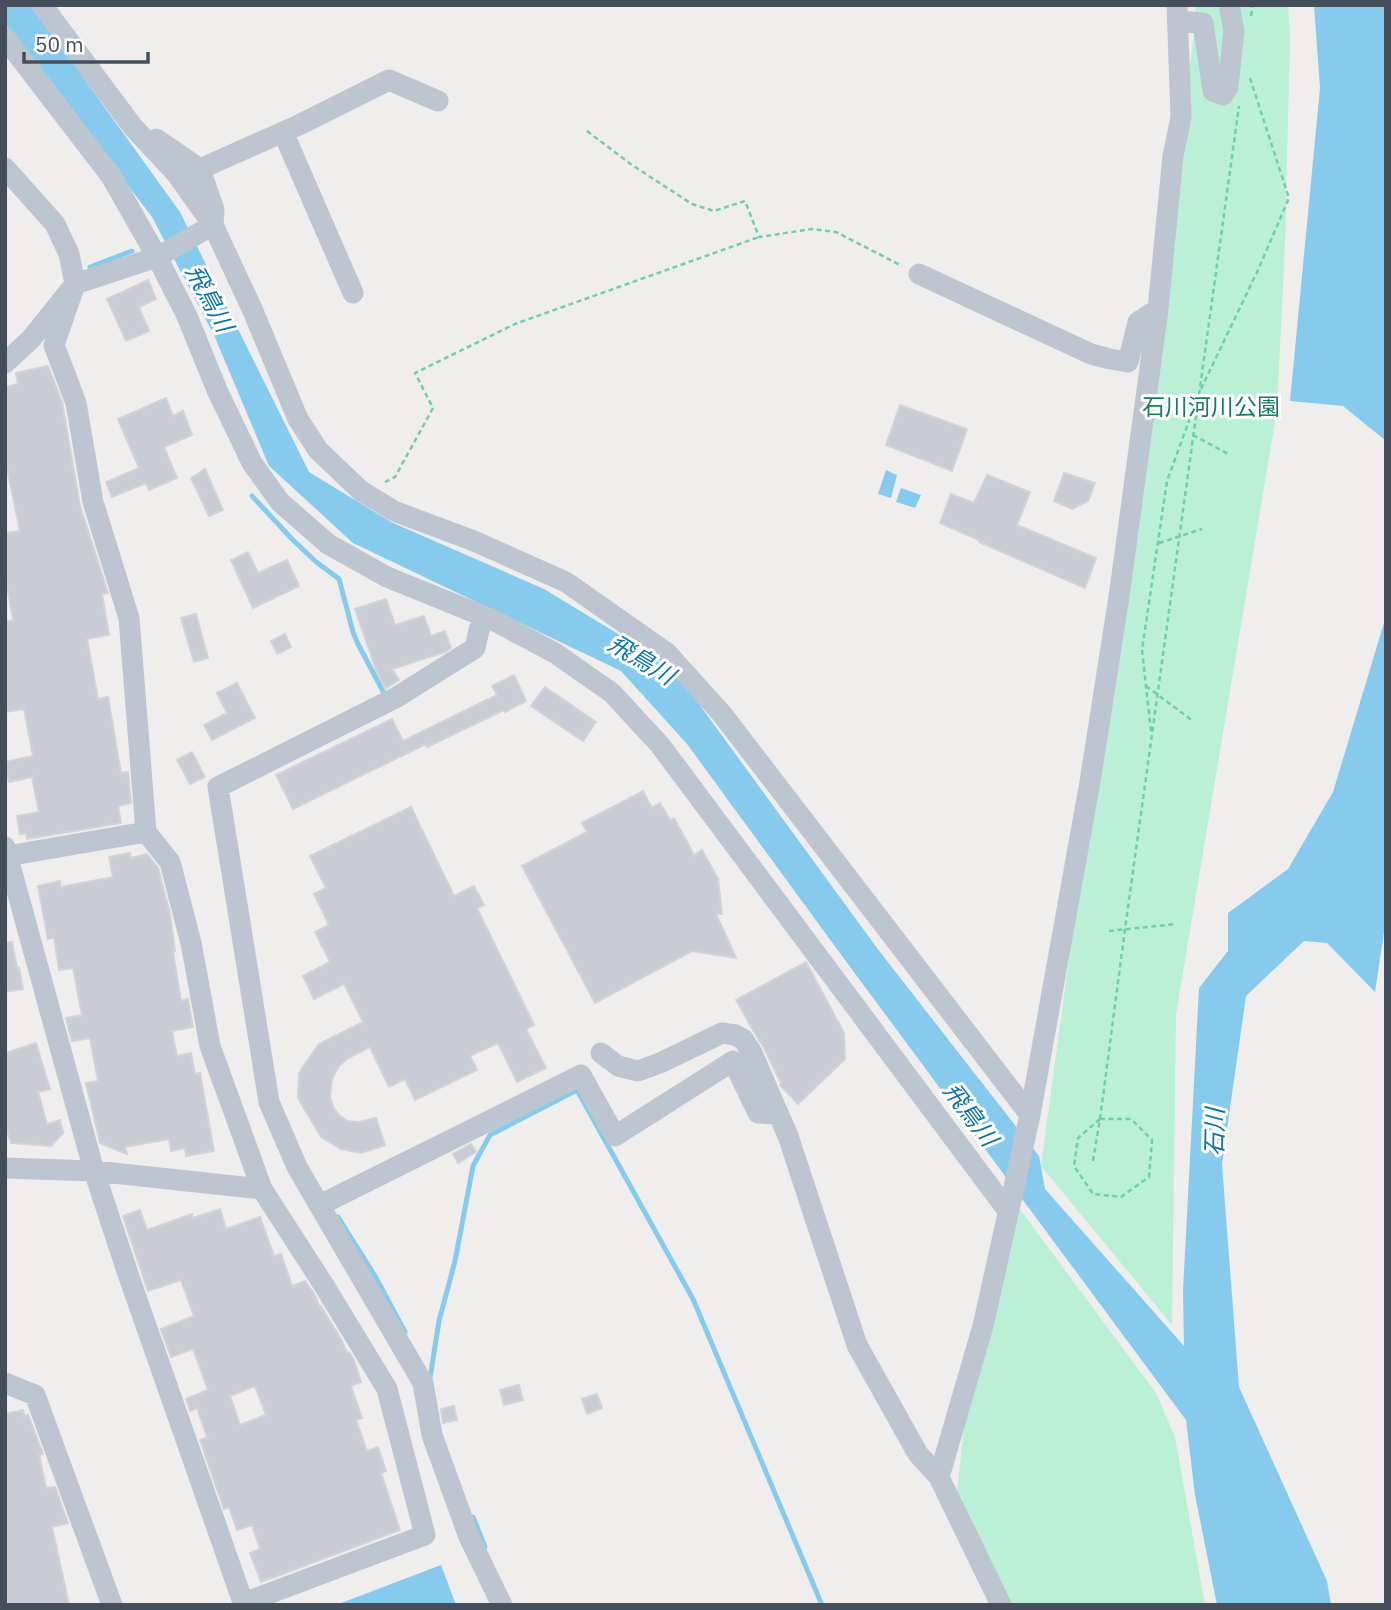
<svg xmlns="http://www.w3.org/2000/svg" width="1391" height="1610" viewBox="0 0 1391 1610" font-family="'IBM Plex Sans','Noto Sans JP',sans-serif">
	<rect width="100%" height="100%" fill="#f0eeed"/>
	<path fill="#baf0d6" d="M1195,5H1288L1290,37L1285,243L1277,410L1176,1014L1172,1325L1041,1166L1196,19Z
		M1016,1204L1156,1393L1175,1437L1205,1605H1009L956,1501L965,1417Z"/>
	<path fill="#86cbee" d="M5,5H31L180,212L309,472L391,522L544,589L638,646L680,678L877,948L1039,1156L1045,1189L1184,1346L1183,1290L1199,988L1228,951V913L1288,869L1333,792L1386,616V919L1375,992L1327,943L1304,941L1246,996L1222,1164L1239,1387L1327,1581L1331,1605H1217L1195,1495L1186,1420L842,956L687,744L621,671L353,543L269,466L214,335L152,217L5,24Z
		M1314,5H1386V441L1343,406L1290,401L1320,88Z
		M886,470L897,475L891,498L878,494Z
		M901,488L921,495L915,508L896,502Z
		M441,1565L456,1605H336Z"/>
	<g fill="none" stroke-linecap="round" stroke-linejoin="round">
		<path stroke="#86cbee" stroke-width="5" d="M90,267L132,251
			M252,496L291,538L315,561L339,579L353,632L358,644L385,695
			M338,1217L375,1276L405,1332
			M430,1378L439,1321L455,1261L473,1166L490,1135L577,1090L693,1299L822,1605
			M473,1517L485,1547"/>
	</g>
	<path fill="#c9ccd4" stroke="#d1d3d9" stroke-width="2" fill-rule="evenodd" d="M148,280L156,299L139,307L149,331L126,341L107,299Z
		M48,366L62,402L80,506L108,593L102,594L109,635L87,639L98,699L108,697L121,773L128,772L131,803L118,806L121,823L27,839L26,833L20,834L17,816L39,812L32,777L9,782L5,764V762L33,756L24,709L5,712V622L13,620L5,574V533L20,531L5,459V387L18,384L16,373Z
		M166,398L173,416L183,411L192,435L164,447L177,478L149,490L146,483L112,497L106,482L139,468L118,419Z
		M900,405L967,429L952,471L886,445Z
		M205,469L223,510L209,516L191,478Z
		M1064,473L1095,483L1088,501L1072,509L1054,501Z
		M987,475L1030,492L1017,525L1096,558L1085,588L979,542V540L940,523L951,494L974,503Z
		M248,552L258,573L287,560L299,586L253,608L231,560Z
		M386,599L395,625L424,616L431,636L445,631L451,648L445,652L392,669L399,680L386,688L378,675L355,609Z
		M196,614L208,658L194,662L181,618Z
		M285,634L291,647L277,654L271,641Z
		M514,675L526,701L505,712L504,710L427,747L426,744L293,809L276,775L392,719L403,741L497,695L492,686Z
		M237,683L255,718L212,740L204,725L227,713L217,693Z
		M545,687L596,722L583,741L531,706Z
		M192,752L205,777L190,784L177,760Z
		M643,791L652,808L660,803L670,820L674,818L694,855L702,850L718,879L722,914H716L736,958L692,951L595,1003L522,866L587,832L582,823Z
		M411,807L454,896L474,886L484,905L477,908L534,1025L526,1029L546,1068L517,1082L498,1043L470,1056L477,1070L415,1100L405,1079L389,1087L370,1047L348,1058L339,1066L332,1079L330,1097L333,1107L339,1115L347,1121L359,1122L376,1118L385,1145L361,1153L341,1149L321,1137L298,1098L299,1073L319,1044L363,1022L344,984L314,999L303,976L330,962L315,932L329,925L314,894L326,888L310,856Z
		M130,853L131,858L147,854L158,868L170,914L175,951L173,952L181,1001L188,999L193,1027L172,1031L177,1056L191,1053L195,1074L200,1073L214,1151L186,1156L185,1148L171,1151L169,1139L125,1147L127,1154L100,1143L86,1083L98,1081L90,1038L72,1041L66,1018L82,1015L73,968L59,970L54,937L48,939L38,886L60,881L61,887L113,877L109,857Z
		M12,942L17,968H19L23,989L5,992V943Z
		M806,962L844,1033L845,1059L798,1104L780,1085L781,1083L764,1048L753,1030L736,1000Z
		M36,1043L50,1089L38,1092L47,1124L60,1120L63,1133L51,1146L11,1143L5,1124V1053Z
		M471,1144L476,1152L458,1163L453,1154Z
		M220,1209L226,1229L260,1217L274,1256L281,1254L292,1286L305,1281L316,1297L319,1307L321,1306L342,1341L347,1353L349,1352L354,1360L361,1382L351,1386L362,1418L356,1420L367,1451L378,1447L386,1471L381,1473L400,1530L261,1582L250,1553L260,1549L252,1525L237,1530L229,1507L224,1509L200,1440L207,1437L197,1408L190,1411L186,1399L208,1390L193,1349L171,1357L161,1329L194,1316L181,1280L148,1291L123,1216L140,1210L147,1230L192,1214L193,1218ZM255,1386L266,1415L240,1425L230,1396Z
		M519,1385L523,1400L504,1405L500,1390Z
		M597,1394L602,1408L587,1414L582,1399Z
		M454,1406L457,1420L443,1423L441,1409Z
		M23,1410L24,1416L28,1415L43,1454L39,1455L46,1488L55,1487L68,1523L52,1527L69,1605H5V1414Z"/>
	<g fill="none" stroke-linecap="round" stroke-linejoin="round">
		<path stroke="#71cead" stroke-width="2.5" stroke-dasharray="5 3.5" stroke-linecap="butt" d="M1251,16L1253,5
			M587,131L632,165L692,204L714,211L745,201L759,237L812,229L836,232L902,266
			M1201,389L1258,270L1289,198L1249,75
			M1193,435L1230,455
			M385,482L395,477L433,408L415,373L515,324L759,237
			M1159,543L1202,529
			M1146,686L1193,721
			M1151,731L1142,650L1167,481L1197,399
			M1109,931L1176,924
			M1100,1119H1131L1152,1140L1149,1177L1121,1197L1093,1194L1074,1166L1078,1138Z
			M1093,1161L1100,1119L1125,929L1239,106"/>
		<path stroke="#bdc6d0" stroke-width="21" d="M42,5L133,127L175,172L213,225L253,311L298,419L318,450L361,491L394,511L474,541L566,582L667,653L722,714L1030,1115
			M1178,21L1203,23L1213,91L1223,95L1228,87L1234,31L1229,5
			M5,38L111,176L157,257L187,316L217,390L252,463L280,502L328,544L387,577L493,620L555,653L612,693L660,745L1008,1211
			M283,132L353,293
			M5,168L55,224L69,254L75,284L54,345L76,403L93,502L129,618L146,832L170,862L191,943L210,1046L262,1189L325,1287L387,1389L425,1535L244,1603
			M200,169L301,124L389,80L438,101
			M919,274L1091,354L1110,359L1128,362L1138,322L1158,309
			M5,363L31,339L75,284L157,257L213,225L214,210L200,169L156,139
			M485,617L479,630L475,648L397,697L218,787L269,1102L297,1167L423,1383L432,1435L469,1537L502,1605
			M5,847L94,1171L129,1277L244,1605
			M7,856L146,832
			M601,1053L618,1066L638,1071L660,1063L722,1033L735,1035L743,1039L752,1053L788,1136L857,1345L918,1454L939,1477L1001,1605
			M5,1168L94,1171L262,1189
			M320,1205L581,1075L615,1136L733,1061L758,1113L778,1114
			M5,1383L35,1395L112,1605
			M939,1477L983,1326L1030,1115L1090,782L1120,590L1158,309L1173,156L1181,117L1177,5"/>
	</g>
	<g text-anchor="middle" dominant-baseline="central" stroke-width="6" stroke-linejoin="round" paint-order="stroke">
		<g font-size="23" fill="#147e57" stroke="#fff">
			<text x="1211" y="406">石川河川公園</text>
		</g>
		<g font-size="24" font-style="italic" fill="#0874ab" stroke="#fff">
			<text transform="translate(210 298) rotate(62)">飛鳥川</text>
			<text transform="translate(642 659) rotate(31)">飛鳥川</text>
			<text transform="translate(971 1114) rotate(53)">飛鳥川</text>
			<text transform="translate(1214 1132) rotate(-89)">石川</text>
		</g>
	</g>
	<rect width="1391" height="1610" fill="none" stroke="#454e5b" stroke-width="14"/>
	<path d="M24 52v10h124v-10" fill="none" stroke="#454e5b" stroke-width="3.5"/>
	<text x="35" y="52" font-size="21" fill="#454e5b" stroke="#ffffff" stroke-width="5" paint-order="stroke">50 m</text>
</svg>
